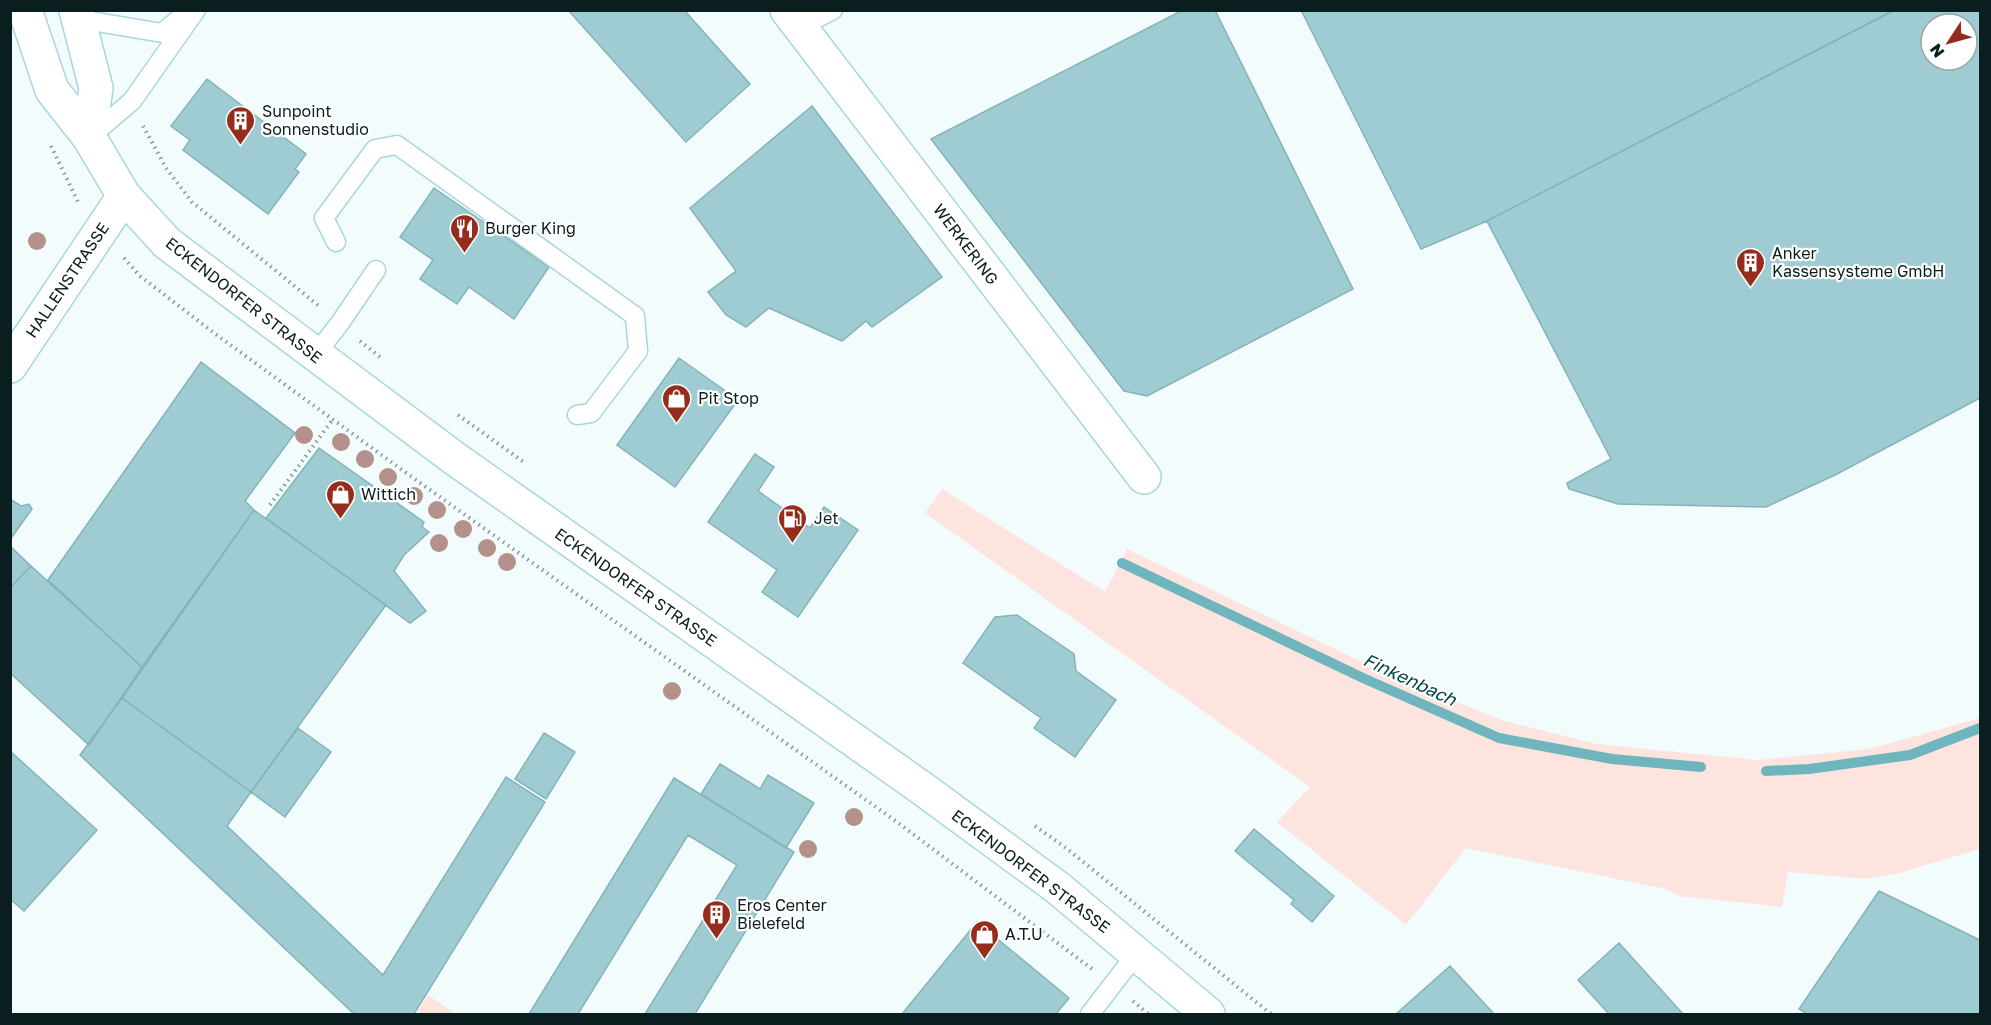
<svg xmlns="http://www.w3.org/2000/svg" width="1991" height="1025" viewBox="0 0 1991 1025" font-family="'Golos Text',sans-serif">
	<rect width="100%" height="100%" fill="#f2fcfd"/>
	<path fill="#fde4df" d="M942,489L1105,592L1127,549L1383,672L1501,720L1597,744L1759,760L1869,749L1980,718V849L1899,873L1866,879L1788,872L1782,907L1678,896L1666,889L1466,848L1406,925L1277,822L1310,787L925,513Z
		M428,995L456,1014H416Z"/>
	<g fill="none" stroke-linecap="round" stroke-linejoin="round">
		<path stroke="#6eb5bd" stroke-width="10" d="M1122,563L1363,678L1499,738L1612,759L1701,767
			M1766,771L1809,769L1910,755L1980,728"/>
	</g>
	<path fill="#9eccd2" stroke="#85b3b8" stroke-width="1.5" fill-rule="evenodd" d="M568,10H684L750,84L686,142Z
		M1183,10H1215L1353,289L1147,396L1124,391L931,139Z
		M1301,10H1892L1893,11L1487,221L1421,249Z
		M1894,10H1980V398L1835,475L1766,507L1618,504L1569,489L1567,483L1611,459L1487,221ZM1931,24H1967V60H1931Z
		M207,79L306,154L295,169L299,172L268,214L183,150L190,140L171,126Z
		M812,106L942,277L872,327L866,321L842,341L769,308L746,327L726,315L708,292L736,271L690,208Z
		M434,188L549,267L514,319L469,287L457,304L420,279L433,260L400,237Z
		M679,358L738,400L675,487L617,445Z
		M201,362L295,433L245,501L254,510L142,667L48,580Z
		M319,448L424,522L422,527L429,532L404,555L394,571L426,611L410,623L266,518Z
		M755,454L774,467L758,491L810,528L824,507L858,530L798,617L762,592L777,570L708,522Z
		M10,499L21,506L29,504L32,509L10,540Z
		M254,510L386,605L251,792L122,698Z
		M10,546L31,566L10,588Z
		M31,566L142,667L89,745L10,673V588Z
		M1017,615L1074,654L1076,671L1116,700L1075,757L1034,728L1041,718L963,663L995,617Z
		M122,698L251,792L227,826L383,975L506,777L545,802L414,1014H354L80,755Z
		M298,728L331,752L285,817L251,792Z
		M544,733L575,752L546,799L515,779Z
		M10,751L97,830L24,911L10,899Z
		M720,764L760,789L768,775L814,803L786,848L701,794Z
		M674,778L794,852L695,1014H645L737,865L688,835L578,1014H529Z
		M1254,829L1334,896L1312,922L1291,904L1294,900L1235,851Z
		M1879,891L1980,940V1014H1807L1799,1009Z
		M977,922L1069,998L1056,1014H902Z
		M1619,943L1683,1014H1609L1578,980Z
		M1450,966L1494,1014H1396Z"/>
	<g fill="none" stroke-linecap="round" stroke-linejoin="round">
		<defs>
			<path id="service" d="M79,19L162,33L185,14
				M800,27L833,10
				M91,136L132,101L196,10
				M336,242L324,218L375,149L397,145L635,316L638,351L591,413L577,415
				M315,355L340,323L376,270
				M1090,1014L1137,953"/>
			<path id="minor" d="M787,10L1144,477
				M10,366L124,196"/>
			<path id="secondary" d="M25,10L52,90L89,137L124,196L167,243L454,458L923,789L1058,888L1208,1014
				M76,10L96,88L89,137"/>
		</defs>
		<use href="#service" stroke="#a8d7dc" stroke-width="21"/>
		<use href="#minor" stroke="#a8d7dc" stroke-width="36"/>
		<use href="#secondary" stroke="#a8d7dc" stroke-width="36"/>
		<path stroke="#899798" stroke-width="4" stroke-dasharray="1.5 4.5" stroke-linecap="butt" d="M143,126L166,168L192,202L320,307
			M51,146L79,204
			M124,258L140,276L214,333L416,480L897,822L1092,969
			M360,341L380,357
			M458,415L525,463
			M270,505L333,419
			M1035,826L1066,848L1271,1014
			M1133,1001L1148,1014"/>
		<use href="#service" stroke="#fff" stroke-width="18"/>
		<use href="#minor" stroke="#fff" stroke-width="33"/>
		<use href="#secondary" stroke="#fff" stroke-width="33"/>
	</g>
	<g fill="#b4918b">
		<circle cx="37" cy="241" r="9"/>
		<circle cx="304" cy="435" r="9"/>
		<circle cx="341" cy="442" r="9"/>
		<circle cx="365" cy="459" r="9"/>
		<circle cx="388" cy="477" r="9"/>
		<circle cx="414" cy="496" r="9"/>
		<circle cx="437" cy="510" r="9"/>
		<circle cx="463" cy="529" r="9"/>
		<circle cx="439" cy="543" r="9"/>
		<circle cx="487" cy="548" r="9"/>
		<circle cx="507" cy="562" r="9"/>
		<circle cx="672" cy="691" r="9"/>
		<circle cx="854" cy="817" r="9"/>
		<circle cx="808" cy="849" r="9"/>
	</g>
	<defs>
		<symbol id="building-pin" viewBox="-11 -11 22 30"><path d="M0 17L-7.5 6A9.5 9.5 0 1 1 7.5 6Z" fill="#962c1c" stroke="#fff"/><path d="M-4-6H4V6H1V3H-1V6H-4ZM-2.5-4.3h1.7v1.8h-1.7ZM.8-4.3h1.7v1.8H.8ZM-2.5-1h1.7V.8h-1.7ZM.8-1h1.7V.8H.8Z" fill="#fff"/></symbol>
		<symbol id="restaurant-pin" viewBox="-11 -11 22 30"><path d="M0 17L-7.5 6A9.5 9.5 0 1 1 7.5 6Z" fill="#962c1c" stroke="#fff"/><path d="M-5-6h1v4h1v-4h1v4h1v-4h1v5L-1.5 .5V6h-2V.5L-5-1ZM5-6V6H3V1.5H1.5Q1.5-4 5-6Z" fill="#fff"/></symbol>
		<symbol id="shop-pin" viewBox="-11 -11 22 30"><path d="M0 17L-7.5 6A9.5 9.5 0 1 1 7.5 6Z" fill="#962c1c" stroke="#fff"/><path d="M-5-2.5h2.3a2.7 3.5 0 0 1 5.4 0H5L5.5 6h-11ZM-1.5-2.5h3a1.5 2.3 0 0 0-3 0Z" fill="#fff"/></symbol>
		<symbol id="fuel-pin" viewBox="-11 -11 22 30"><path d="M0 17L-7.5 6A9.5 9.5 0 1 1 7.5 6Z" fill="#962c1c" stroke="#fff"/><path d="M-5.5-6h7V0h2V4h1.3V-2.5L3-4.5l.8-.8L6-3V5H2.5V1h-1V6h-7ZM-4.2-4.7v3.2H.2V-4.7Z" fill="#fff"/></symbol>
	</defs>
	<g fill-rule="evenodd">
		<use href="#building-pin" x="224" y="104" width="33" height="45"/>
		<use href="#restaurant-pin" x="448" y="212" width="33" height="45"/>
		<use href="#building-pin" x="1734" y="246" width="33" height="45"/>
		<use href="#shop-pin" x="660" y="382" width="33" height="45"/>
		<use href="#shop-pin" x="324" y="478" width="33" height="45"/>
		<use href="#fuel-pin" x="776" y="502" width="33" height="45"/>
		<use href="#building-pin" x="700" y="898" width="33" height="45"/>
		<use href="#shop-pin" x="968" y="918" width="33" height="45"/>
	</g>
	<g text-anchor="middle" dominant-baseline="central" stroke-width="4.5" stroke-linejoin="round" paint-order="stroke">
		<g font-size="16" fill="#0a1d1f" stroke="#fff" text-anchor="start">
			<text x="262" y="111">Sunpoint<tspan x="262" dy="18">Sonnenstudio</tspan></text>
			<text x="485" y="228">Burger King</text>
			<text x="1772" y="253">Anker<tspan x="1772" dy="18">Kassensysteme GmbH</tspan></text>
			<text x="698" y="398">Pit Stop</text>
			<text x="361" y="494">Wittich</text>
			<text x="814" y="518">Jet</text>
			<text x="737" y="905">Eros Center<tspan x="737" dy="18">Bielefeld</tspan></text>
			<text x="1005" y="934">A.T.U</text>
		</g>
		<g font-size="16" fill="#0a1d1f" stroke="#fff">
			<text transform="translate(966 244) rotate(53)">WERKERING</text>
			<text transform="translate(67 280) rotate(-56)">HALLENSTRASSE</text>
			<text transform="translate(244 300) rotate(38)">ECKENDORFER STRASSE</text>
			<text transform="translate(636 587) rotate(35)">ECKENDORFER STRASSE</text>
			<text transform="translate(1031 871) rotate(37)">ECKENDORFER STRASSE</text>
		</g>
		<g font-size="18" font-style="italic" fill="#00454b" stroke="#fff">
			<text transform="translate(1410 679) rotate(25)">Finkenbach</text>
		</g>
	</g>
	<rect width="1991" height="1025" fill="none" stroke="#0a1d1f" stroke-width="24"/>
	<g transform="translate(1949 42) rotate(234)"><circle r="28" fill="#ffffff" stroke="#9da5a5" stroke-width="1.5"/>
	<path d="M0-4.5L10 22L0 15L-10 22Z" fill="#962c1c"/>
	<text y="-9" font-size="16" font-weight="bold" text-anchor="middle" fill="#0a1d1f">N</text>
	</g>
</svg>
